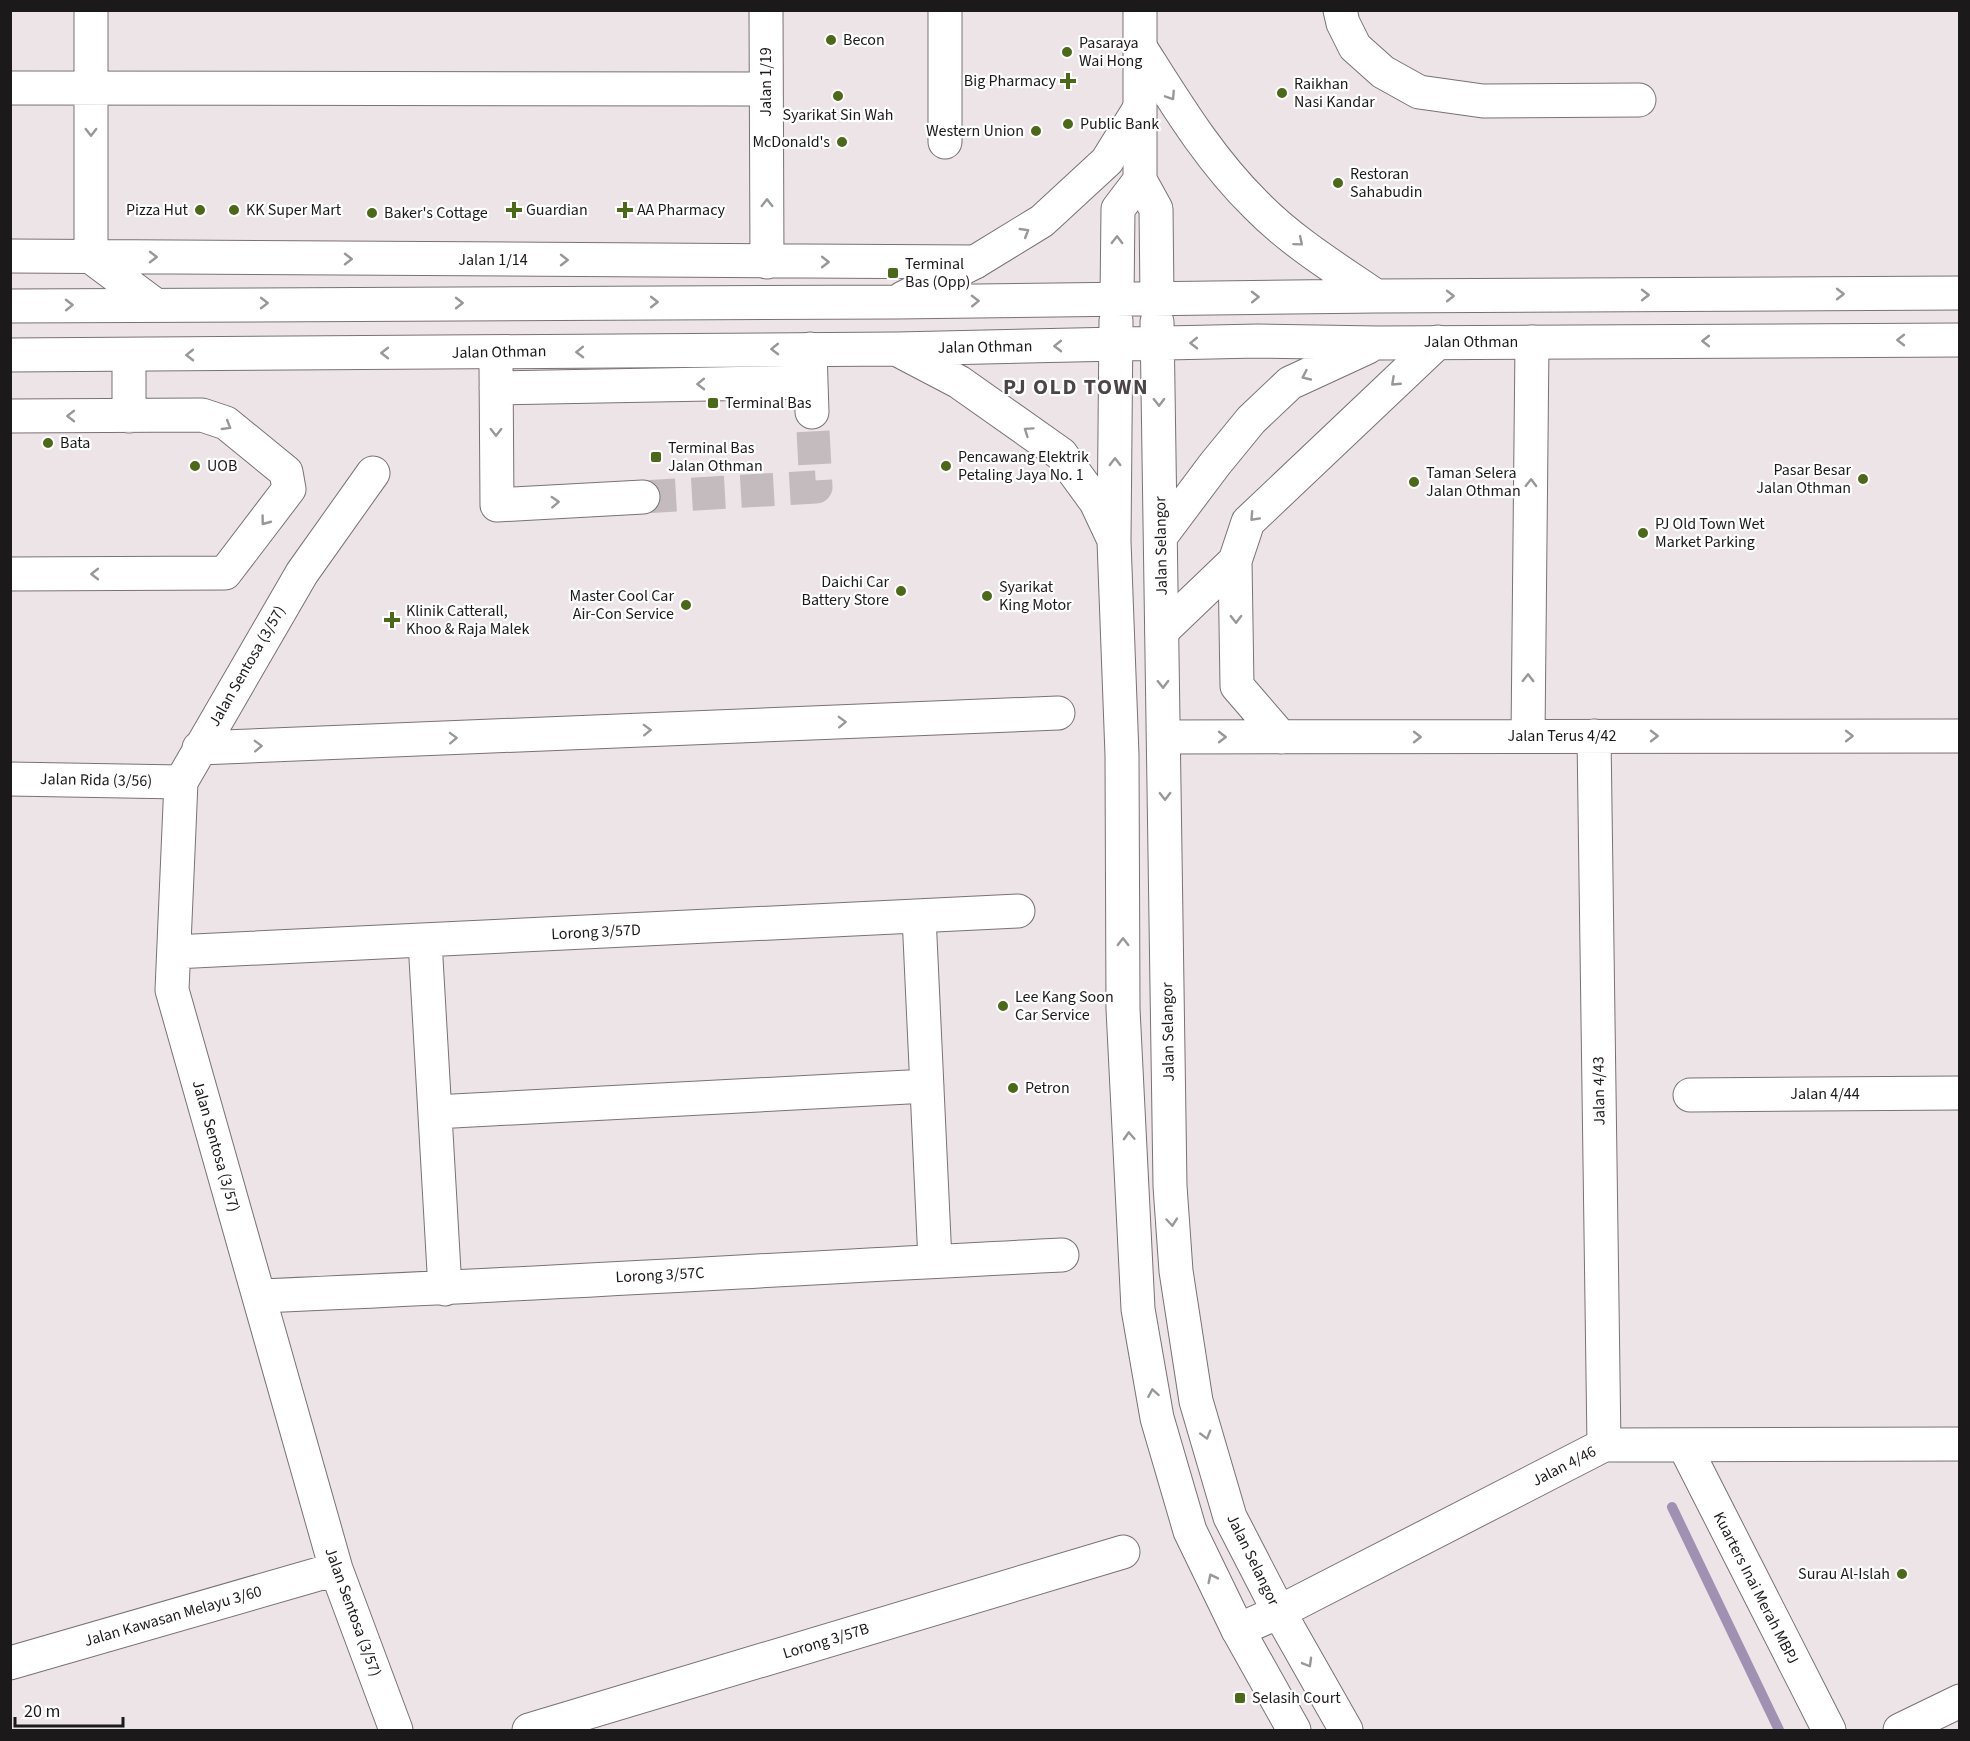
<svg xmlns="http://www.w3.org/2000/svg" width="1970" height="1741" viewBox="0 0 1970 1741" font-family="'Source Sans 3',sans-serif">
	<rect width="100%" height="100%" fill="#ede4e7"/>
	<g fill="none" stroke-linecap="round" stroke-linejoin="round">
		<path stroke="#a091b3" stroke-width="10" d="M1672,1507L1779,1730"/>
		<path stroke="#c3bbbe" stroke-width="33" stroke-dasharray="33 16" stroke-linecap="butt" d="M643,497L816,487L812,412"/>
		<defs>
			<path id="minor" d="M91,10V257L154,304
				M766,10L767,262
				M1140,10V180L1156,209L1157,298
				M1340,10L1343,23L1355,47L1383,72L1419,92L1483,101L1639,100
				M10,88L766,89
				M945,142V10
				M10,256L975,262
				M1117,299L1118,209L1140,180
				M129,355V416
				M496,366L497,505L643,497
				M811,382L812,412
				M496,388L811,382L810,349
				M10,416L202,415L226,423L286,472L289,489L225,573L10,574
				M373,473L302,573L181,782L172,990L336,1569L396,1730
				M1162,631L1235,561
				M1528,736L1532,342
				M1594,736L1604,1445
				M1164,737L1960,736
				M1281,737L1237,686L1235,561L1248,522L1438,342
				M199,748L1058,713
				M10,779L181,782
				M919,916L935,1261
				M425,941L445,1289
				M174,952L1018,911
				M1690,1095L1960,1093
				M435,1112L927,1086
				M259,1296C527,1285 794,1268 1062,1255
				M1684,1445L1829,1730
				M1238,1630L1279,1612L1604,1445L1960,1444
				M10,1663L336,1569
				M529,1730L1123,1552
				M1900,1730L1960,1701"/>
			<path id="major" d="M1140,47C1175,102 1209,159 1256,205C1291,241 1335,268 1376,296
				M903,298L975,262L1042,221L1107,161L1138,111
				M10,306L896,302L1376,296L1960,293
				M1116,321L1114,541L1122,755L1123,1009L1138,1309L1157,1418L1190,1531L1238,1630L1294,1730
				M1157,322L1170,1186L1176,1271L1196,1401L1230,1517L1279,1612L1346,1730
				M898,350L959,382L1061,454L1096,502L1112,536
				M10,355L897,349L1258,341L1378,343L1960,340
				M1161,536L1215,464L1251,420L1290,383L1368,347"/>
		</defs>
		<use href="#minor" stroke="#7a7174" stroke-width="35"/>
		<use href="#major" stroke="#7a7174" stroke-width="35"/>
		<use href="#minor" stroke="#fff" stroke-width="33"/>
		<use href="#major" stroke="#fff" stroke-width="33"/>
	</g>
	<defs><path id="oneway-chevron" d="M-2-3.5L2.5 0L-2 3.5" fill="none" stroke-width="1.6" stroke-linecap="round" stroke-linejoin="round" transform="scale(1.5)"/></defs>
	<g stroke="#999898">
		<use href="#oneway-chevron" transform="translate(1171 96) rotate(57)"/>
		<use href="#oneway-chevron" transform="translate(91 132) rotate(90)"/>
		<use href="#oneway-chevron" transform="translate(767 203) rotate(-90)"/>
		<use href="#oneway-chevron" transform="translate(1025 232) rotate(-31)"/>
		<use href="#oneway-chevron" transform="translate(1117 240) rotate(-89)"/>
		<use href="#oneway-chevron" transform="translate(1299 242) rotate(40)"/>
		<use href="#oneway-chevron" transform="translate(153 257)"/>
		<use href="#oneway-chevron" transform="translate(348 259)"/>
		<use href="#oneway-chevron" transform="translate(564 260)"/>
		<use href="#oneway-chevron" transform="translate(825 262)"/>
		<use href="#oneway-chevron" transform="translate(1840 294)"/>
		<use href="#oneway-chevron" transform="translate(1645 295)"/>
		<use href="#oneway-chevron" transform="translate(1450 296)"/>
		<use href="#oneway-chevron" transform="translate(1255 297) rotate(-1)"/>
		<use href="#oneway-chevron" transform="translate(975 301) rotate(-1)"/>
		<use href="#oneway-chevron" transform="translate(654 302)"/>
		<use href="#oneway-chevron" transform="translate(264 303)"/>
		<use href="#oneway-chevron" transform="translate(459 303)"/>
		<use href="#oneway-chevron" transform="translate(69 305) rotate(-1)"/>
		<use href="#oneway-chevron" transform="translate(1901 340) rotate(180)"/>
		<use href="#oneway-chevron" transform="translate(1706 341) rotate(180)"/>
		<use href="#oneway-chevron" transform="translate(1194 343) rotate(179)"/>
		<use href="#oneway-chevron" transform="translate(1058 346) rotate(179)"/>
		<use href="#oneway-chevron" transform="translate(775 349) rotate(179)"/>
		<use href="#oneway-chevron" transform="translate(580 352) rotate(179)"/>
		<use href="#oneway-chevron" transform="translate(385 353) rotate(180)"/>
		<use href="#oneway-chevron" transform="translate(190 355) rotate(179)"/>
		<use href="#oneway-chevron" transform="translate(1306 376) rotate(155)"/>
		<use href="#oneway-chevron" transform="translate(1395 382) rotate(137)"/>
		<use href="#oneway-chevron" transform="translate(701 384) rotate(179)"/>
		<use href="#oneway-chevron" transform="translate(1159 402) rotate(89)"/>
		<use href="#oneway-chevron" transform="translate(71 416) rotate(-180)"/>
		<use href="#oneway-chevron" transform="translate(227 426) rotate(31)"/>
		<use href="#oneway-chevron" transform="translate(1028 431) rotate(-145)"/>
		<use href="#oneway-chevron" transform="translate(496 432) rotate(90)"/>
		<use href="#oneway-chevron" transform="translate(1115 462) rotate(-90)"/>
		<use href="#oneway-chevron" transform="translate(1531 483) rotate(-89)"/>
		<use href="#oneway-chevron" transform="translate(555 502) rotate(-3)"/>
		<use href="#oneway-chevron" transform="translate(1254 517) rotate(133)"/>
		<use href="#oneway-chevron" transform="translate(265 521) rotate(127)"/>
		<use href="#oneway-chevron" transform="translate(95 574) rotate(180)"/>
		<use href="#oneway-chevron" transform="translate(1236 619) rotate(89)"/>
		<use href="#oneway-chevron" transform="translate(1528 678) rotate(-89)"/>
		<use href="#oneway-chevron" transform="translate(1163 684) rotate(89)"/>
		<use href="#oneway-chevron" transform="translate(842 722) rotate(-2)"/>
		<use href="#oneway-chevron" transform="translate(647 730) rotate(-2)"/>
		<use href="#oneway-chevron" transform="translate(1654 736)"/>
		<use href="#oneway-chevron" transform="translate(1849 736)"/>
		<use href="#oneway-chevron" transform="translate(1222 737)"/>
		<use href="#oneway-chevron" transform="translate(1417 737)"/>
		<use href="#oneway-chevron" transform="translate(453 738) rotate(-2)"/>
		<use href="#oneway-chevron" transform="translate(258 746) rotate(-2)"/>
		<use href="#oneway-chevron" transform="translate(1165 796) rotate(89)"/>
		<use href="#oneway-chevron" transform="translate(1123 942) rotate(-90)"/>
		<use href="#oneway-chevron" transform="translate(1129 1136) rotate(-93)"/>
		<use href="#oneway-chevron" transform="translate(1172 1222) rotate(85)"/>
		<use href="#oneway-chevron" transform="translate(1153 1393) rotate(-100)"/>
		<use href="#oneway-chevron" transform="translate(1206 1435) rotate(74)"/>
		<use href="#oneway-chevron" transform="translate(1212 1578) rotate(-116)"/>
		<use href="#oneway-chevron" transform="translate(1308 1663) rotate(60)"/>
	</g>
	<g fill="#4c681b" stroke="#fff" stroke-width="2">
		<circle cx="831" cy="40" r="6"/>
		<circle cx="1067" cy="52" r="6"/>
		<path d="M1065 72h6v6h6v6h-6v6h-6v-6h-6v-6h6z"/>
		<circle cx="1282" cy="93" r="6"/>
		<circle cx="838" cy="96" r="6"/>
		<circle cx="1068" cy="124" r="6"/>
		<circle cx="1036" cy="131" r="6"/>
		<circle cx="842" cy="142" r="6"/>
		<circle cx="1338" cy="183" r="6"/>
		<circle cx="200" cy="210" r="6"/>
		<circle cx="234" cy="210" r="6"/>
		<path d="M511 201h6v6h6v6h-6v6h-6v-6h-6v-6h6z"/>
		<path d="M622 201h6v6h6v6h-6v6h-6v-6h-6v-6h6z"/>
		<circle cx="372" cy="213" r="6"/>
		<rect x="887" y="267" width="12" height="12" rx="3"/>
		<rect x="707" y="397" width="12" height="12" rx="3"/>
		<circle cx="48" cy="443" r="6"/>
		<rect x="650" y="451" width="12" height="12" rx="3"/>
		<circle cx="195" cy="466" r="6"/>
		<circle cx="946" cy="466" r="6"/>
		<circle cx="1863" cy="479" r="6"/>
		<circle cx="1414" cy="482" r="6"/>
		<circle cx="1643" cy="533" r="6"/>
		<circle cx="901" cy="591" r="6"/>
		<circle cx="987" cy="596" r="6"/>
		<circle cx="686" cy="605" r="6"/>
		<path d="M389 611h6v6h6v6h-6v6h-6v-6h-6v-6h6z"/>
		<circle cx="1003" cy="1006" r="6"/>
		<circle cx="1013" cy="1088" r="6"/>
		<circle cx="1902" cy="1574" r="6"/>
		<rect x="1234" y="1692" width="12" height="12" rx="3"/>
	</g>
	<g text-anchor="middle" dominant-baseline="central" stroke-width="4.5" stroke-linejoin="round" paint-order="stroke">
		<g font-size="16" fill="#1c191a" stroke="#fff" text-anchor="start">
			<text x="843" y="40">Becon</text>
			<text x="1079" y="43">Pasaraya<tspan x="1079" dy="18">Wai Hong</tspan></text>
			<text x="1056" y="81" text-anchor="end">Big Pharmacy</text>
			<text x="1294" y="84">Raikhan<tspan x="1294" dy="18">Nasi Kandar</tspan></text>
			<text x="838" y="115" text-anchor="middle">Syarikat Sin Wah</text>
			<text x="1080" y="124">Public Bank</text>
			<text x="1024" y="131" text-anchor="end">Western Union</text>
			<text x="830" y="142" text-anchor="end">McDonald's</text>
			<text x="1350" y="174">Restoran<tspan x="1350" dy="18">Sahabudin</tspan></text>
			<text x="188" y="210" text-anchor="end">Pizza Hut</text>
			<text x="246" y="210">KK Super Mart</text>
			<text x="526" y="210">Guardian</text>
			<text x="637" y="210">AA Pharmacy</text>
			<text x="384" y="213">Baker's Cottage</text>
			<text x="905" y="264">Terminal<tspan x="905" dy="18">Bas (Opp)</tspan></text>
			<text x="725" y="403">Terminal Bas</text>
			<text x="60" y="443">Bata</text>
			<text x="668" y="448">Terminal Bas<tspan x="668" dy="18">Jalan Othman</tspan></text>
			<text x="958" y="457">Pencawang Elektrik<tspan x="958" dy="18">Petaling Jaya No. 1</tspan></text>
			<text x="207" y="466">UOB</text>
			<text x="1851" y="470" text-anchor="end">Pasar Besar<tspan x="1851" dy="18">Jalan Othman</tspan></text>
			<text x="1426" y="473">Taman Selera<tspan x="1426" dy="18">Jalan Othman</tspan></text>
			<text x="1655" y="524">PJ Old Town Wet<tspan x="1655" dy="18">Market Parking</tspan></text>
			<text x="889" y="582" text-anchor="end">Daichi Car<tspan x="889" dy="18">Battery Store</tspan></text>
			<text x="999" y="587">Syarikat<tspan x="999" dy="18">King Motor</tspan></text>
			<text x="674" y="596" text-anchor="end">Master Cool Car<tspan x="674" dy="18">Air-Con Service</tspan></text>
			<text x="406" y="611">Klinik Catterall,<tspan x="406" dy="18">Khoo &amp; Raja Malek</tspan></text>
			<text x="1015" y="997">Lee Kang Soon<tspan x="1015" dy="18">Car Service</tspan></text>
			<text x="1025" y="1088">Petron</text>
			<text x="1890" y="1574" text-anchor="end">Surau Al-Islah</text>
			<text x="1252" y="1698">Selasih Court</text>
		</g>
		<g font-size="16" fill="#1c191a" stroke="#fff">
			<text transform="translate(766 82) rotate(-90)">Jalan 1/19</text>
			<text x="493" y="260">Jalan 1/14</text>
			<text x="1471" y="342">Jalan Othman</text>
			<text transform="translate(985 347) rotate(-1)">Jalan Othman</text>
			<text transform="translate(499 352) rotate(-1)">Jalan Othman</text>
			<text transform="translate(1161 546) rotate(-91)">Jalan Selangor</text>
			<text transform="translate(247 666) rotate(-60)">Jalan Sentosa (3/57)</text>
			<text x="1562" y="736">Jalan Terus 4/42</text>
			<text transform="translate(96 780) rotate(1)">Jalan Rida (3/56)</text>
			<text transform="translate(596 932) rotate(-3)">Lorong 3/57D</text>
			<text transform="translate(1168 1032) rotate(-91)">Jalan Selangor</text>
			<text transform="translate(1599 1091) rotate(-91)">Jalan 4/43</text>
			<text x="1825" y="1094">Jalan 4/44</text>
			<text transform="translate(216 1146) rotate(74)">Jalan Sentosa (3/57)</text>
			<text transform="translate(660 1275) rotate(-3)">Lorong 3/57C</text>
			<text transform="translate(1564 1466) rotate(-27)">Jalan 4/46</text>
			<text transform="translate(1253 1560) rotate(64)">Jalan Selangor</text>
			<text transform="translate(1756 1588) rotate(63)">Kuarters Inai Merah MBPJ</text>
			<text transform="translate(353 1612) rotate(70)">Jalan Sentosa (3/57)</text>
			<text transform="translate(173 1616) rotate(-16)">Jalan Kawasan Melayu 3/60</text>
			<text transform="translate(826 1641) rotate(-17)">Lorong 3/57B</text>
		</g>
		<g font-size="22" font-weight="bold" letter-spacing="1.5" fill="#4c4547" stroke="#fff">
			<text x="1076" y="387">PJ OLD TOWN</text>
		</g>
	</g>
	<rect width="1970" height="1741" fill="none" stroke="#1c191a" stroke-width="24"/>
	<path d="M15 1717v9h108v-9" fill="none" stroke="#1c191a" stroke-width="3"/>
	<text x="24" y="1717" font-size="18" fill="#1c191a" stroke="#ffffff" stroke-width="4.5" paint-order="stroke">20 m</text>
</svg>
